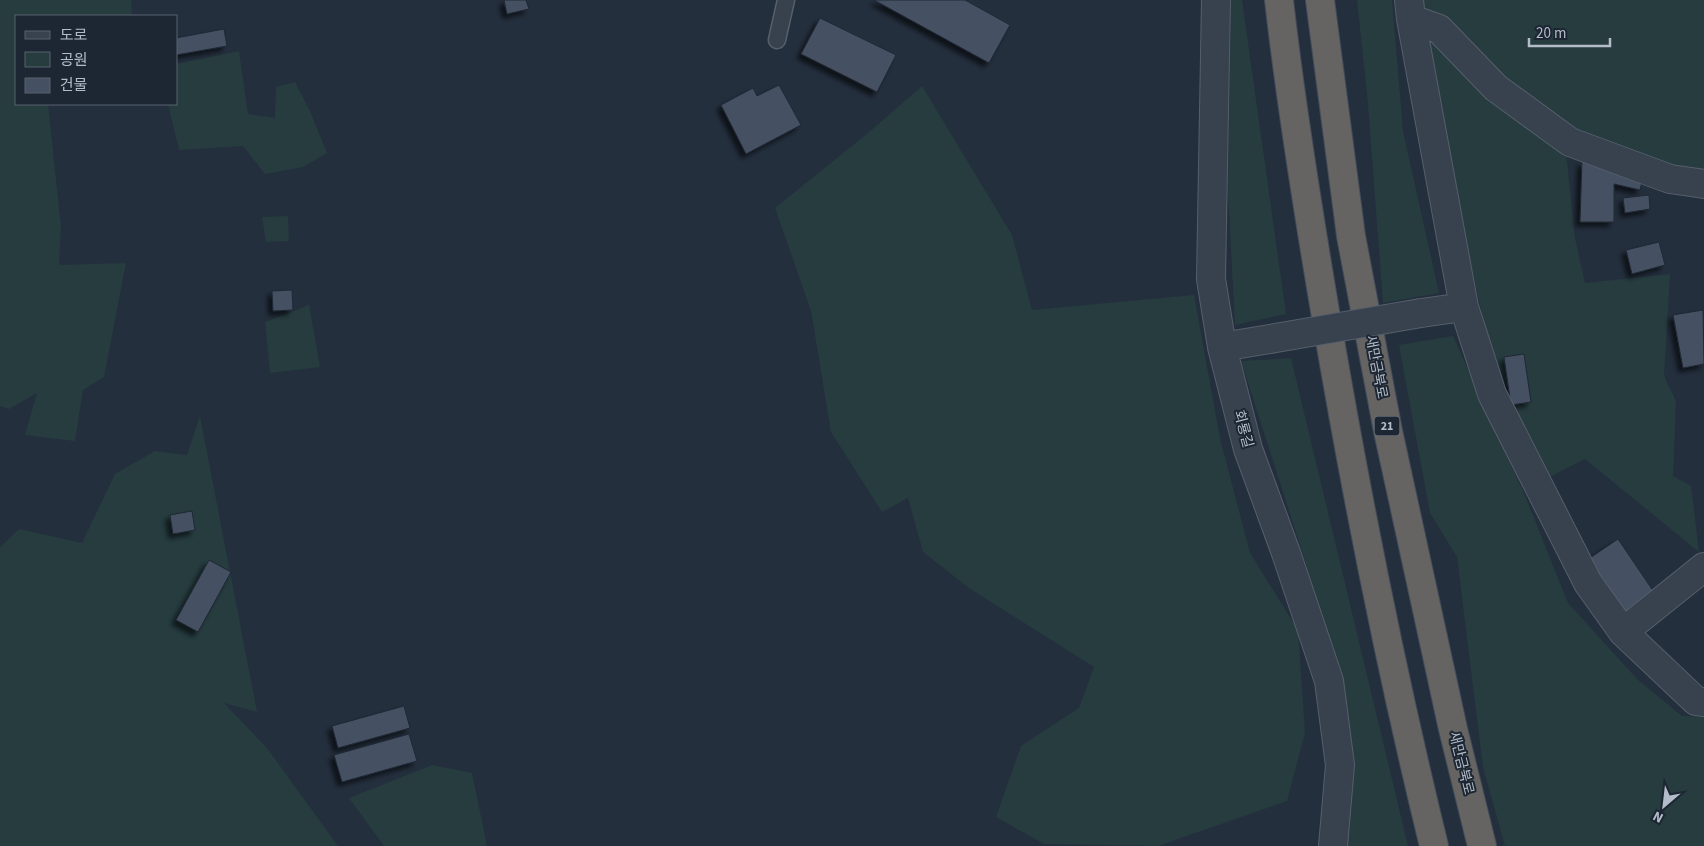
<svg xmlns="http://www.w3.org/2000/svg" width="1704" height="846" viewBox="0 0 1704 846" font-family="'Source Sans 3','Noto Sans KR',sans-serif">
	<defs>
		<filter id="shadow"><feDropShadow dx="-4.5" dy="4.5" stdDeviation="2.5" flood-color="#0009"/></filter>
	</defs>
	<rect width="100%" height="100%" fill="#242f3e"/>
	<path fill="#263c3f" d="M0,0H131L132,16H16V104H48L61,227L59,265L126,263L104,377L83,390L75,441L25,435L37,393L9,409L0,406Z
		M1231,0H1242L1286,314L1235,325L1228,193Z
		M1357,0H1392L1403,131L1439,293L1383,303L1368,103Z
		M1421,0H1704V196L1566,152L1575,238L1585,283L1670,274L1664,376L1676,401L1673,476L1691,486L1699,552L1585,459L1545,479L1487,337L1450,169Z
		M239,51L248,114L275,118L276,87L295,82L310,111L327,153L303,167L265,174L243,146L179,150L168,104H176V64Z
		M922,86L1012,235L1032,310L1194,295L1220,438L1250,553L1298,630L1305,733L1287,801L1158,846L1044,844L996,817L1021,746L1079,708L1094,667L969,588L923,552L908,498L882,512L831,432L811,311L775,208L868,133Z
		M288,216L289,241L266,242L262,217Z
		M309,305L320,367L270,373L265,322Z
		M1453,336L1526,498L1568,603L1637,679L1682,716L1704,717V846H1505L1483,767L1457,557L1430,513L1399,345Z
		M1291,358L1408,846H1344L1354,762L1307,567L1241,361Z
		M200,416L257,712L224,703L267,748L338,846H0V547L19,529L82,543L115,474L155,451L187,455Z
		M432,765L472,773L487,846H384L349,798Z"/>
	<path fill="#455162" stroke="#1f2835" filter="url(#shadow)" d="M504,0H526L529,9L507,14Z
		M874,0H965L1010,25L989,63Z
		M820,18L896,55L877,92L801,54Z
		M224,29L227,46L176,55V38Z
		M779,85L801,125L746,154L721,105L753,88L757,96Z
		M1582,161L1643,178L1640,190L1614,184V222H1580Z
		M1649,195L1650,209L1625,213L1623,198Z
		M1659,242L1665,265L1632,274L1626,250Z
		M292,290L293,310L273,311L272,291Z
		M1703,310L1704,364L1683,368L1673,315Z
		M1524,354L1531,402L1511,405L1504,357Z
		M192,511L195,530L173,534L170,515Z
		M1618,539L1656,595L1624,616L1587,560Z
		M209,560L231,572L198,632L176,620Z
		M404,706L410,728L338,748L332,726Z
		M409,734L417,761L342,782L334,755Z"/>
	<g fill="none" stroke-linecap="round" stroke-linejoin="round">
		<defs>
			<path id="service" d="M777,40L786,0"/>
			<path id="minor" d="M1216,0L1211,279L1222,347L1248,449L1286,553L1329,681L1340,765L1333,846
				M1409,0L1411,19L1464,307L1492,394L1588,583L1623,632L1696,701L1704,702
				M1411,19L1439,29L1496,88L1570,142L1670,179L1704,184
				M1421,313L1464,307
				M1222,347L1270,339
				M1623,632L1704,567"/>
			<path id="trunk" d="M1279,0C1291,106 1308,211 1326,317C1356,494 1391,671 1434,846
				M1320,0L1351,236L1388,431L1453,729L1482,846"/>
		</defs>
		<use href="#service" stroke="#565f6c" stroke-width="19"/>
		<use href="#minor" stroke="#565f6c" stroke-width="30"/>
		<use href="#trunk" stroke="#434c59" stroke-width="30"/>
		<use href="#service" stroke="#38414e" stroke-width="16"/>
		<use href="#minor" stroke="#38414e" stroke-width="28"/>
		<use href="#trunk" stroke="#656462" stroke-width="28"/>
		<defs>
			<path id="minor-bridge" d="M1270,339L1421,313"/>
		</defs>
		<use href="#minor-bridge" stroke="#565f6c" stroke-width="30" stroke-linecap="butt"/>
		<use href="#minor-bridge" stroke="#38414e" stroke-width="28"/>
	</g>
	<g text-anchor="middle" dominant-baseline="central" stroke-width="4" stroke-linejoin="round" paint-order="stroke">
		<rect fill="#1d2633" stroke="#878f9c" stroke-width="1" x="1374.5" y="416.5" width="25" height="19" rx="4"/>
		<g font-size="12" font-weight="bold" fill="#b4bcc9">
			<text x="1387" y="426">21</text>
		</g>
		<g font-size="14" fill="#b4bcc9" stroke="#1d2633">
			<text transform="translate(1376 367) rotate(79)">새만금북로</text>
			<text transform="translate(1243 429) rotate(75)">회룡길</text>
			<text transform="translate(1461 763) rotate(76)">새만금북로</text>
		</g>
	</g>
	<rect x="15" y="15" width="162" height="90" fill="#1d2633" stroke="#59626f"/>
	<rect x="25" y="31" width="25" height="8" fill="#38414e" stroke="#59626f"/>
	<text x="60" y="40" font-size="15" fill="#b4bcc9">도로</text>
	<rect x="25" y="52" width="25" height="15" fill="#263c3f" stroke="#59626f"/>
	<text x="60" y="65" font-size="15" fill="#b4bcc9">공원</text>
	<rect x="25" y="78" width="25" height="15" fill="#455162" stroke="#59626f"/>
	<text x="60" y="90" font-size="15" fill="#b4bcc9">건물</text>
	<g transform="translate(1664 806) rotate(208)" stroke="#1d2633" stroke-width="4" paint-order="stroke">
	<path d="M0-4L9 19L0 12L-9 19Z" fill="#b4bcc9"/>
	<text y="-8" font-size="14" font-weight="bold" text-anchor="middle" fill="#b4bcc9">N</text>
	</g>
	<path d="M1529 38v8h81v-8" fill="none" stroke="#b4bcc9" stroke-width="2.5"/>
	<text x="1536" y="38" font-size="15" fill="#b4bcc9" stroke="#1d2633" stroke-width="4" paint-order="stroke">20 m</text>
</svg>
